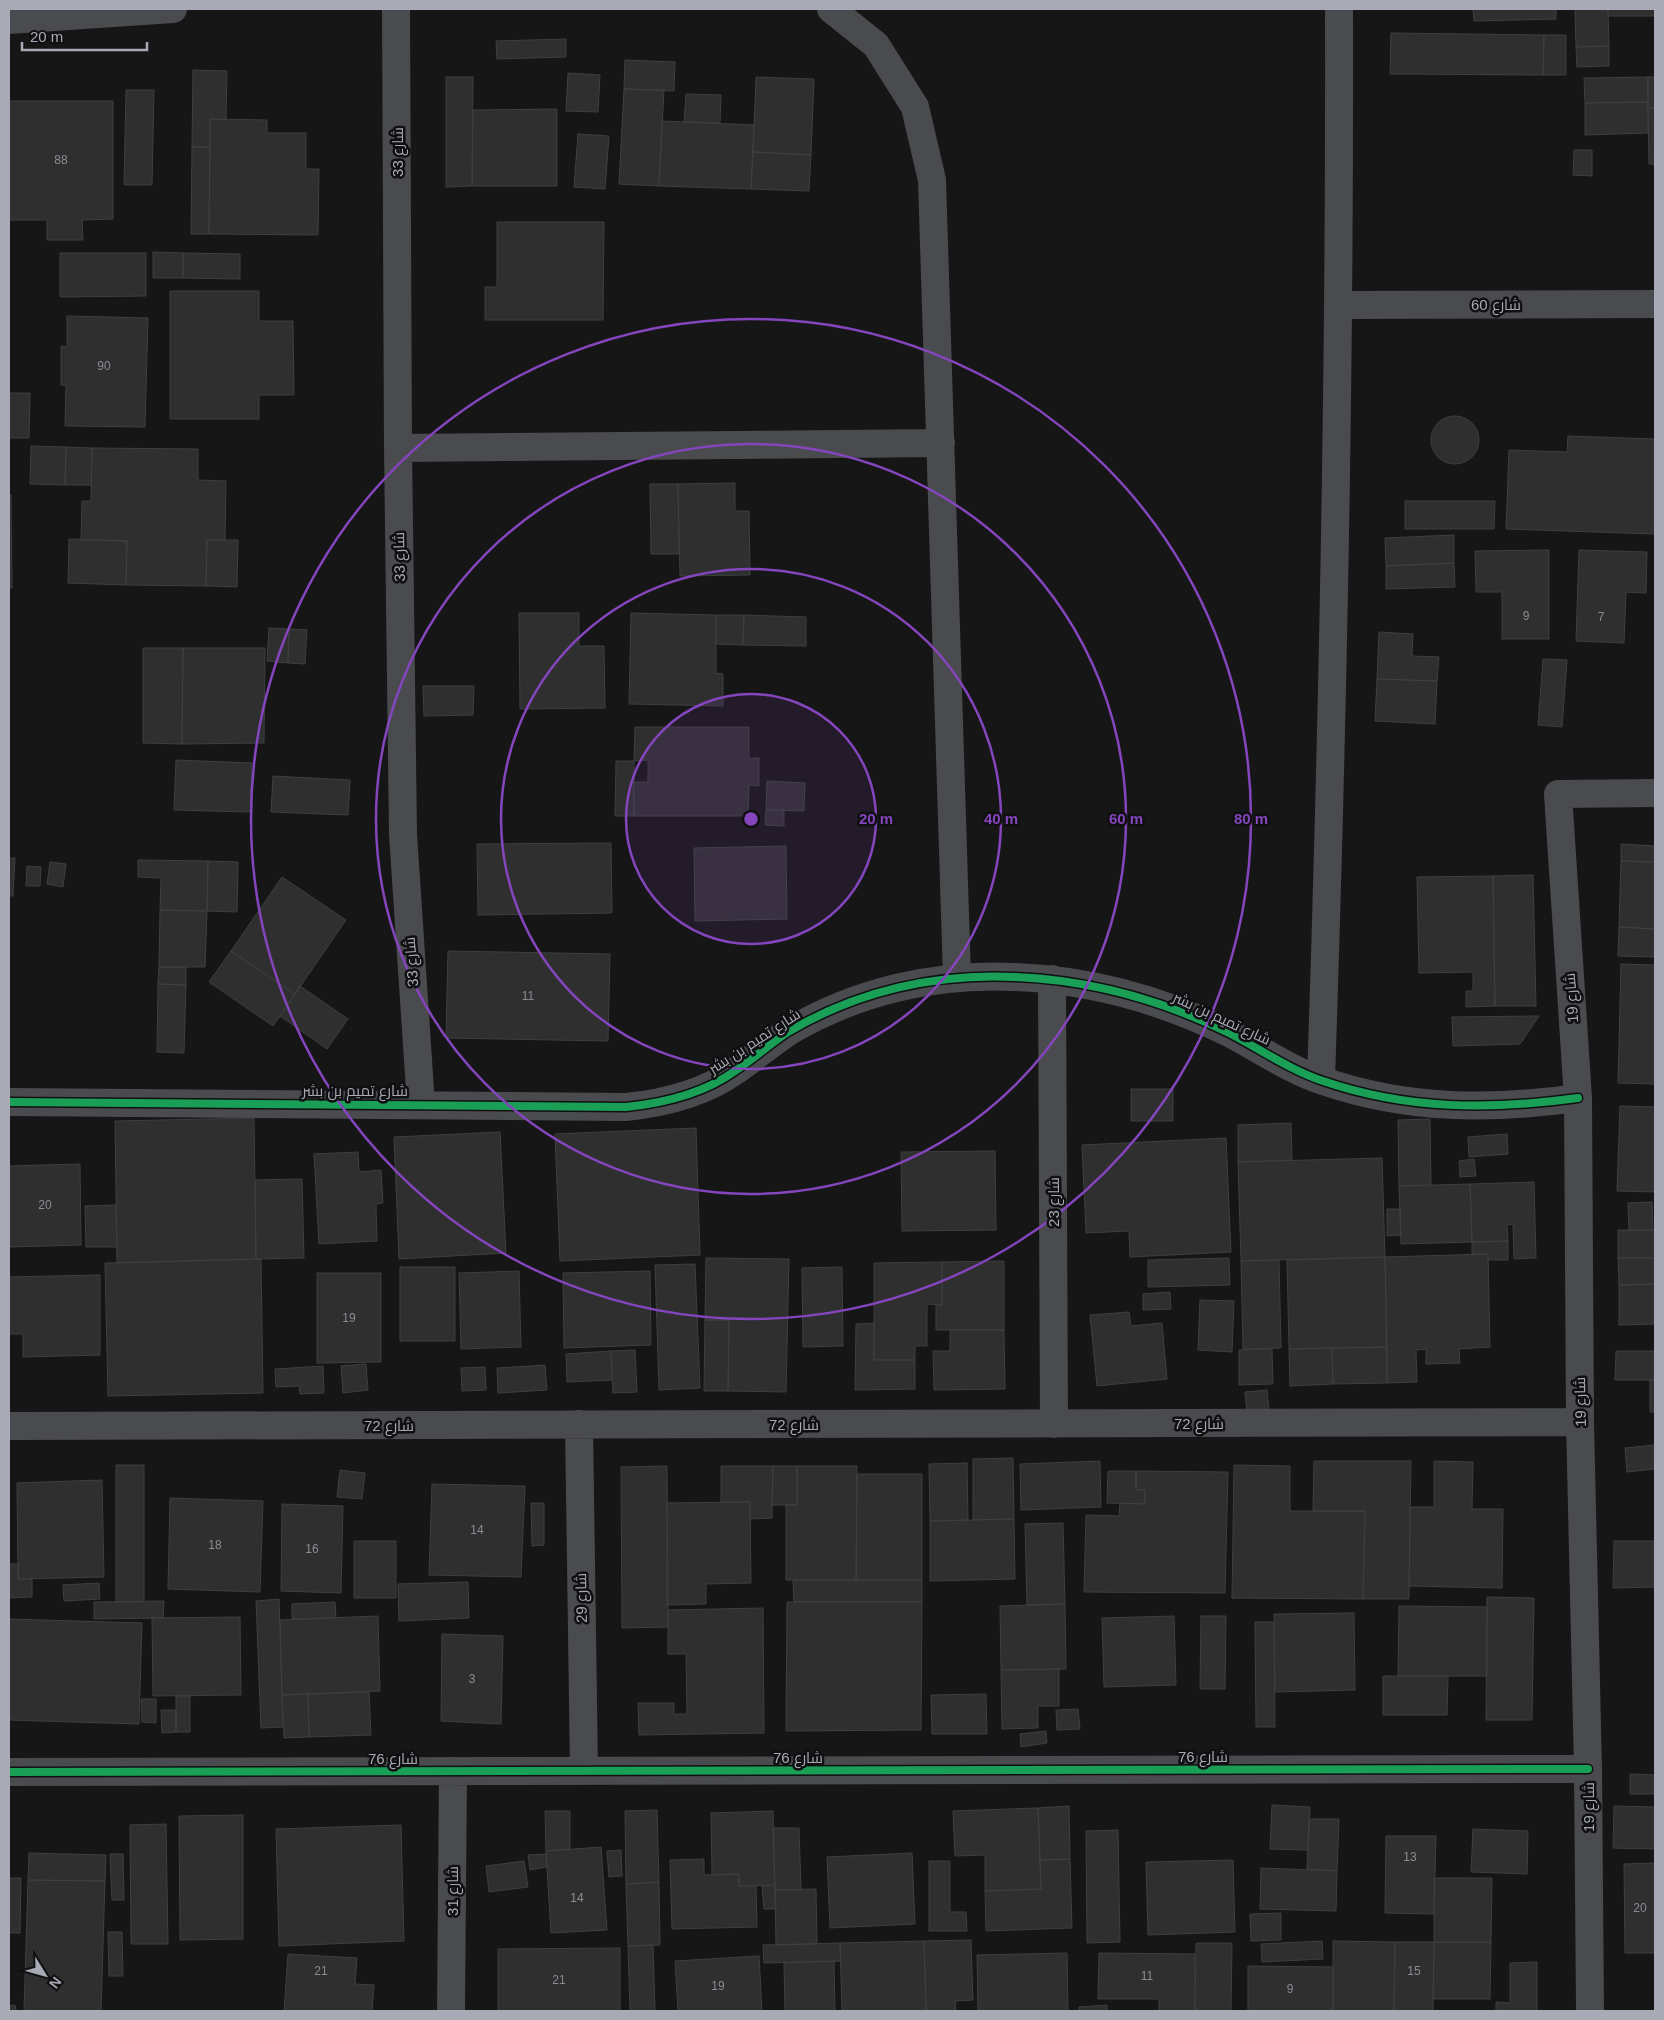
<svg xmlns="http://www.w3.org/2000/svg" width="1664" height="2020" viewBox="0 0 1664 2020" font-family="Helvetica,Cairo,sans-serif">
	<rect width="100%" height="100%" fill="#161616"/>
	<path fill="#2f2f30" stroke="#3e3f42" d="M1473,9H1556V19L1474,21Z
		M1575,9H1608L1609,46L1576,47Z
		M1608,9H1655V16H1608Z
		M1391,33L1544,35L1543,75L1390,74Z
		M1544,35H1566V75H1543Z
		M566,39V57L497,59L496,41Z
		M1609,46V66L1577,67L1576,47Z
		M625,60L675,62L674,91L624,89Z
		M193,70L227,71L226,120L210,119V147H192Z
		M568,73L600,75L598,112L566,111Z
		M446,77H473L472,186L446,187Z
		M756,77L814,79L811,155L753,152Z
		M1648,77V102L1585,103L1584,78Z
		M1648,77H1655V108H1648Z
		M624,89L664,90L659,186L619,184Z
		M126,90H154L152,185H124Z
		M686,94L721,95L720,123L684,122Z
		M9,101H113V219L82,220L83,240H47V220H9Z
		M1648,102V133L1585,135V103Z
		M1648,108H1655V164H1649Z
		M557,109V186H472L473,110Z
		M210,119L267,120V133H306V169H319L318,235L209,234Z
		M662,121L754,125L751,189L659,186Z
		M578,134L609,136L605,189L574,187Z
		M192,147H210L209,234H191Z
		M1574,150H1592V176L1573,175Z
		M753,152L811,155L809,191L751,189Z
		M497,222H604L603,320H485V287H497Z
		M153,252L183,253V278H153Z
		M60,253H146V296L60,297Z
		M183,253L240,254V279L183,278Z
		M170,291H259V321H293L294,395H259V419H170Z
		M67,316L148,318L145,427L65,426L66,385H61V346L67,347Z
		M9,393H30L29,438H9Z
		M1431 440a24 24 0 1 1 48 0a24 24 0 1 1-48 0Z
		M1568,436L1655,439V534L1506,529L1509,450L1567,452Z
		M31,446L66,447L65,485L30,484Z
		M66,447L92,448L91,485H65Z
		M92,448L198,449V480L226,481L225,540H207L206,586L126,585L127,541L81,540L82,501H91Z
		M735,483V511H749L750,575L680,576L678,484Z
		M650,484H678L679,554H651Z
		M9,495H11L12,588H9Z
		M1405,501H1495L1494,529H1405Z
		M1454,535V563L1386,566L1385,538Z
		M69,539L127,541L126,585L68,583Z
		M207,540H238L237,587L206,586Z
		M1549,550V639H1502V592H1476L1475,551Z
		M1579,550L1647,552L1646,593L1626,592L1624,643L1576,641Z
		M1454,563L1455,587L1386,589V566Z
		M519,613H579V646H604L605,708L520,709Z
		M631,613L716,615V673L723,674V706L629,704Z
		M716,615H744L743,645L716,644Z
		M744,615L806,617V646L743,645Z
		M269,628L289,629L288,663L267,661Z
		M289,629L307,630L305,664L288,663Z
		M1379,632L1413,634L1412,656L1439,657L1437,681L1377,679Z
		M143,648H183L182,744L143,743Z
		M183,648H265L264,743L182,744Z
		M1543,659L1567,660L1562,727L1538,725Z
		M1377,679L1437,681L1435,724L1375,721Z
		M423,686H474L473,715L424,716Z
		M635,727H749V758H759V786L749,785L748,816H634L633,782H648V760L634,761Z
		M176,760L252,763L250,812L174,810Z
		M616,761H634V816H615Z
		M273,776L350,780L348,815L271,812Z
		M767,781L805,783L804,811L766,810Z
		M766,810H784V826L765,825Z
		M611,843L612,913L478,915L477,844Z
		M1621,844L1655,846V862L1621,861Z
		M786,846L787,919L695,921L694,848Z
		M9,858H15L13,896H9Z
		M138,860L208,861L207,911L160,910L161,878L138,877Z
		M208,861L238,862L237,912L207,911Z
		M1621,861L1655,862V929L1619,927Z
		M50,862L66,864L63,887L47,884Z
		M27,866L41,867L40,886H26Z
		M1533,875L1536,1006H1495L1493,876Z
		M1493,876L1495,1006L1466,1007V991H1473V972L1419,973L1417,877Z
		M282,877L346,920L295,994L231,951Z
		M160,910L207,911L205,967H159Z
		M1619,927L1655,929L1654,957L1618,956Z
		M231,951L295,994L273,1026L209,982Z
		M448,951L610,954L608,1041L446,1038Z
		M1621,964L1655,965V1084L1618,1083Z
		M159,967H186V985L158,984Z
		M158,984L186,985L184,1053L157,1052Z
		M300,986L348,1019L327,1049L280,1016Z
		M1539,1016L1520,1044L1453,1046L1452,1017Z
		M1131,1089H1173V1121H1131Z
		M1620,1106L1655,1107V1192L1617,1191Z
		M254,1118L256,1259L117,1263L115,1121Z
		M1430,1119L1431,1185L1399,1186L1398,1120Z
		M1291,1123L1292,1160L1238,1162V1125Z
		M696,1128L700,1255L560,1261L555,1134Z
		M500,1132L506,1253L399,1259L394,1137Z
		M1507,1134L1508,1154L1469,1157L1468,1137Z
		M1226,1138L1231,1252L1130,1257L1129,1231L1086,1233L1082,1145Z
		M995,1151L996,1230L902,1231L901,1152Z
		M358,1152L359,1172L381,1170L383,1203L376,1204L377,1241L319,1244L314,1154Z
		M1382,1158L1385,1257L1241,1261L1238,1162Z
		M1474,1159L1476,1176L1460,1177L1459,1161Z
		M80,1164L81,1245L9,1247V1166Z
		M302,1179L304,1258L256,1259L255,1180Z
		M1534,1182L1536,1258L1514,1259L1513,1224L1507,1225L1508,1241L1472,1242L1470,1184Z
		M1470,1184L1472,1242L1401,1244L1399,1186Z
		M1652,1202L1653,1230H1629L1628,1203Z
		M116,1205L117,1247H86L85,1206Z
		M1387,1209H1400L1401,1235L1387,1236Z
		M1618,1230H1655V1258H1618Z
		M1508,1241V1260H1488V1254H1472V1242Z
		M1488,1254L1490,1347L1459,1349L1460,1363L1426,1364V1349L1416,1350L1417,1382L1387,1383L1385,1257Z
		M1385,1257L1387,1347L1289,1349L1287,1260Z
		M706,1258L789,1259L786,1392L728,1391L729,1320H705Z
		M1229,1258L1230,1285L1148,1287V1260Z
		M1618,1258H1655V1284L1619,1285Z
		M261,1259L263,1393L108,1396L105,1263Z
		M1279,1260L1281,1348L1243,1349L1241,1261Z
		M1004,1261V1330H936V1305H942V1262Z
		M942,1262V1305L927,1304V1346H915V1360H874V1263Z
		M695,1264L700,1388L659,1390L655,1265Z
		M400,1267H455V1341H400Z
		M842,1267L843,1346L803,1347L802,1268Z
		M519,1271L521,1347L461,1349L459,1273Z
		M650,1271L651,1345L564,1348L563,1273Z
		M317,1273H381V1362L317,1363Z
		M100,1275V1355L23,1357V1334H9V1277Z
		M1655,1284V1324L1619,1325V1285Z
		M1170,1292L1171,1309L1143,1310V1294Z
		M1200,1300L1234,1301L1232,1352L1198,1350Z
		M1129,1312L1131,1326L1162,1323L1167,1379L1097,1386L1090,1315Z
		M705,1320H729L728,1391H704Z
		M874,1323V1360H915V1389L855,1390L856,1324Z
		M950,1330H1004L1005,1389L934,1390L933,1351H950Z
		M1387,1347V1383L1333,1384L1332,1348Z
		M1332,1348L1333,1384L1290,1386L1289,1349Z
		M1272,1349L1273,1384L1239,1385V1350Z
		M635,1350L637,1392L613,1393L611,1351Z
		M611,1351L612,1380L567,1382L566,1354Z
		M1616,1351H1655V1380H1615Z
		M366,1364L368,1390L343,1393L341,1366Z
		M545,1365L547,1390L498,1393L497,1368Z
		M323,1366L324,1393L300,1394L299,1386L276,1387L275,1369Z
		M485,1367L486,1390L462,1391L461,1368Z
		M1650,1380H1655V1412H1650Z
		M1267,1390L1269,1411L1247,1413L1245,1392Z
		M1655,1445V1469L1627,1472L1625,1448Z
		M1013,1458L1014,1519L973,1520V1459Z
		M1100,1461L1101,1507L1021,1510L1020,1464Z
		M1314,1461H1411L1409,1599H1363L1365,1511H1313Z
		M1434,1461L1473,1462L1472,1509H1503L1502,1588L1409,1586L1410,1507H1434Z
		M967,1463L968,1520L930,1521L929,1464Z
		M116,1465H144V1602H116Z
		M1234,1465L1290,1466V1511H1365L1363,1599L1232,1598Z
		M667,1466L668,1627L622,1628L621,1467Z
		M721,1466H773L772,1518L750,1519V1502H721Z
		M773,1466H797V1505H772Z
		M797,1466H857L856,1580H786V1504L797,1505Z
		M340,1470L365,1473L362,1499L337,1497Z
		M1108,1471H1136V1490H1145V1504L1107,1503Z
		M1136,1471L1228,1472L1225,1593L1084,1592L1086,1515L1119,1516L1120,1503L1145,1504V1490H1136Z
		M857,1474H922V1580H856Z
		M102,1480L104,1577L18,1579L17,1483Z
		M432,1484L525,1486L521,1577L429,1575Z
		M170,1498L263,1501L260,1592L168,1589Z
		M750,1502L751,1583L706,1584V1604L667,1605V1503Z
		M531,1503H544V1545L532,1546Z
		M282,1504L343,1506L341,1593L281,1591Z
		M1014,1519L1015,1579L930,1581V1521Z
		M1063,1523L1065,1604L1027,1605L1025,1524Z
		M354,1541H396V1598H354Z
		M1614,1541H1655V1587L1613,1588Z
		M9,1564H19L18,1579H32V1597L9,1598Z
		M793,1580H922V1602H794Z
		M468,1582L469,1618L399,1621L398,1584Z
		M99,1583L100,1599L64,1601L63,1585Z
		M1487,1597L1534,1598L1532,1720H1486Z
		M279,1599L283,1727L261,1728L256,1601Z
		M164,1601L163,1618L94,1619V1602Z
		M335,1602L336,1618L292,1619V1604Z
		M787,1602H922L921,1730L786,1731Z
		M1065,1604L1066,1669L1001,1670L1000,1606Z
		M1399,1606L1487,1607V1676H1398Z
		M763,1608L764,1733L639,1735L638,1703H674V1714H687L686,1654H668V1610Z
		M1354,1613L1355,1690L1275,1692L1274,1614Z
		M378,1616L380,1691L282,1695L280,1620Z
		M1174,1616L1176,1685L1104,1687L1102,1618Z
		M1201,1616H1226L1225,1689H1200Z
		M240,1617L241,1695L153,1696L152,1618Z
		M9,1619L142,1623L139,1724L9,1720Z
		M1255,1622H1274L1275,1727H1256Z
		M442,1634L503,1636L501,1724L441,1721Z
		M1059,1669V1706H1038V1728L1002,1729L1001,1670Z
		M1383,1676H1448L1447,1715H1383Z
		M369,1692L371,1735L309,1737L308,1694Z
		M308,1694L309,1737L284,1738L282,1695Z
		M986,1694L987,1734H932L931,1695Z
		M176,1696H190V1732H176Z
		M141,1699H156V1723L142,1722Z
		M1078,1709L1080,1729L1057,1730L1056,1710Z
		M161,1710H176V1732L162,1733Z
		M1046,1731L1047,1743L1021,1747L1020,1734Z
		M1630,1774L1655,1775V1794H1630Z
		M1272,1805L1310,1807L1308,1850L1270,1849Z
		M1069,1806L1070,1859L1040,1860L1038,1808Z
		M1614,1806L1655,1807V1849L1613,1848Z
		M1038,1808L1041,1889L985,1891V1855L955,1856L953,1811Z
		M657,1810L659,1882L626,1884L625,1811Z
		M545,1811H570V1849L546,1851Z
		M773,1811L775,1885L739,1886V1874L712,1875L711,1813Z
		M243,1815V1939L180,1940L179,1816Z
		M1309,1819H1339L1337,1871L1307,1869Z
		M166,1824L168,1944H131L130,1825Z
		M401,1825L404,1941L279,1946L276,1829Z
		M773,1828H799L801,1890H775Z
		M1473,1829L1528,1831L1527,1874L1471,1872Z
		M1118,1830L1120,1942L1087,1943L1086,1831Z
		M1386,1836H1436L1434,1914L1385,1913Z
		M601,1847L607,1930L551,1933L546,1851Z
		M621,1850L622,1876L609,1877L607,1851Z
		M29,1853L106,1855L105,1881L28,1880Z
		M912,1853L915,1924L830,1928L827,1857Z
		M110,1854H123L124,1900H112Z
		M546,1854L547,1867L530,1870L528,1855Z
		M704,1859V1875L739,1874V1886H756L757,1927L672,1929L670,1860Z
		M1070,1859L1072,1928L986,1931L985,1891L1041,1889L1040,1860Z
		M1233,1860L1235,1932L1148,1935L1146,1862Z
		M524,1861L528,1887L489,1892L486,1866Z
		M929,1861H950V1912H966L967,1931H929Z
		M1655,1863V1953H1625L1624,1864Z
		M1261,1868L1337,1871L1336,1911L1260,1909Z
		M9,1878H21L20,1933H9Z
		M1434,1878H1492L1491,1942H1434Z
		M28,1880L105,1881L101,2011H24Z
		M659,1882L660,1945L628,1946L626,1884Z
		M775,1885L776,1909H764L762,1886Z
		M816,1889L817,1944L776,1945L775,1890Z
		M1281,1913V1940L1251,1941L1250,1914Z
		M108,1932H122L123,1976H109Z
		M971,1940L973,2000L955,2001L956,2011H926L924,1941Z
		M924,1941L926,2011H842L840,1943Z
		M1322,1941L1323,1959L1262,1962L1261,1944Z
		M1333,1941L1395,1942L1394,2011H1333Z
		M1395,1942H1434L1433,2011H1394Z
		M1434,1942H1491L1490,1999H1433Z
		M840,1943L841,1961L764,1963L763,1945Z
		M1196,1943H1232L1231,2011H1195Z
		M653,1945L655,2011H630L628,1946Z
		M620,1948V2011H498V1949Z
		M1067,1953L1068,2011H978L977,1955Z
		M1099,1953L1195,1954V2011H1159V1999H1098Z
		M288,1954L357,1958L355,1984L374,1985L372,2011H284Z
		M759,1956L762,2011H678L675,1961Z
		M834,1961L835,2011H785L784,1963Z
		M1537,1962V2011H1496V2002L1510,2003V1963Z
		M1248,1966L1333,1967V2011H1248Z
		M15,2005L16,2011H9V2006Z
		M1107,2005V2011H1079V2007Z"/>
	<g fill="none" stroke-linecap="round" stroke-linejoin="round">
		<path stroke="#4a4b4e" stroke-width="28" d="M396,9L398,448L403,834L421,1105
			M831,9L876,45L915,107L932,180L957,978
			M9,20L173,9
			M1338,305L1655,304
			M398,448L941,443
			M1052,979L1054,1424
			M1321,1080C1333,723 1340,366 1339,9
			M9,1102L626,1107C665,1103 703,1094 735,1071C753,1059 770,1044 788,1032C857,991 936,973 1015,977C1090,980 1162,1000 1229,1033C1260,1049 1290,1070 1323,1081C1408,1110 1490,1110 1578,1098
			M579,1424L584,1771
			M9,1426L1580,1422
			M9,1772L1588,1769
			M451,2011L453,1771
			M1590,2011L1588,1769L1580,1422L1578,1098L1558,794L1655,793"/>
		<defs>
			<path id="cycleway" d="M9,1102L626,1107C665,1103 703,1094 735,1071C753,1059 770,1044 788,1032C857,991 936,973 1015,977C1090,980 1162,1000 1229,1033C1260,1049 1290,1070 1323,1081C1408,1110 1490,1110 1578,1098
				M9,1772L1588,1769"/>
		</defs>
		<use href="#cycleway" stroke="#101012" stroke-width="11"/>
		<use href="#cycleway" stroke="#1a9f57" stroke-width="8"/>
	</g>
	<circle cx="751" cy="819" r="125" fill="#8445bd" fill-opacity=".12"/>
	<g fill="none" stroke="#8445bd" stroke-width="2.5">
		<circle cx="751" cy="819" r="125"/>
		<circle cx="751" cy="819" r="250"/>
		<circle cx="751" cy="819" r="375"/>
		<circle cx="751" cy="819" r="500"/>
	</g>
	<g text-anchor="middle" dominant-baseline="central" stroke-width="5" stroke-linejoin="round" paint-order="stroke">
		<g font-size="12" fill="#8a8c94">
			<text x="61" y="160">88</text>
			<text x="104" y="366">90</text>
			<text x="1526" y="616">9</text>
			<text x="1601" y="617">7</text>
			<text x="528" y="996">11</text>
			<text x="45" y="1205">20</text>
			<text x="349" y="1318">19</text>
			<text x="477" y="1530">14</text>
			<text x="215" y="1545">18</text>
			<text x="312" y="1549">16</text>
			<text x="472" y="1679">3</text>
			<text x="1410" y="1857">13</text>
			<text x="577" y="1898">14</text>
			<text x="1640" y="1908">20</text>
			<text x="321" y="1971">21</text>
			<text x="1414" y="1971">15</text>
			<text x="1147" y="1976">11</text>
			<text x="559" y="1980">21</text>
			<text x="718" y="1986">19</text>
			<text x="1290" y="1989">9</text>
		</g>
		<g font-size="15" fill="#a8abb6" stroke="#101012">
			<text transform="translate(397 152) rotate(-90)">شارع 33</text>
			<text x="1496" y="304">شارع 60</text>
			<text transform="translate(399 557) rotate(-91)">شارع 33</text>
			<text transform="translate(411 962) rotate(-94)">شارع 33</text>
			<text transform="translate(1571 998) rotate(-94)">شارع 19</text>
			<text transform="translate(1222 1018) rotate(25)">شارع تميم بن بشر</text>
			<text transform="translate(754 1041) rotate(-33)">شارع تميم بن بشر</text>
			<text x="355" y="1090">شارع تميم بن بشر</text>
			<text transform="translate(1053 1202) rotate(-90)">شارع 23</text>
			<text transform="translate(1580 1402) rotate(-91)">شارع 19</text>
			<text x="1199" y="1423">شارع 72</text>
			<text x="794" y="1424">شارع 72</text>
			<text x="389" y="1425">شارع 72</text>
			<text transform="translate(581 1598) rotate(-91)">شارع 29</text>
			<text x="1203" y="1756">شارع 76</text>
			<text x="798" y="1757">شارع 76</text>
			<text x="393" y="1758">شارع 76</text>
			<text transform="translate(1588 1807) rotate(-90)">شارع 19</text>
			<text transform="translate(452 1891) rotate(-90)">شارع 31</text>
		</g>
	</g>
	<circle cx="751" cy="819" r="8" fill="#8445bd" stroke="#101012" stroke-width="2.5"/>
	<g font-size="15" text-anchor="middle" font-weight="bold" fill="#8445bd" stroke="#101012" stroke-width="5" stroke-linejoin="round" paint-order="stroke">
		<text x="876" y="824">20 m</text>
		<text x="1001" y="824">40 m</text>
		<text x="1126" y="824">60 m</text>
		<text x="1251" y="824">80 m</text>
	</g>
	<rect width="1664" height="2020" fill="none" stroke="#a8abb6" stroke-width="20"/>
	<g transform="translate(45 1975) rotate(127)" stroke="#101012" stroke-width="4" paint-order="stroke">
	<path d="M0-4L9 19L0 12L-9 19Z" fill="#a8abb6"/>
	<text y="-8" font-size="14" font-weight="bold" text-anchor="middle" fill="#a8abb6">N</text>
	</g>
	<path d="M22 42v8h125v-8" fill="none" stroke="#a8abb6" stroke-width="2.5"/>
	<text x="30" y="42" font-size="15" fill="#a8abb6" stroke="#101012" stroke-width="4" paint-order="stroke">20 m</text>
</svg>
